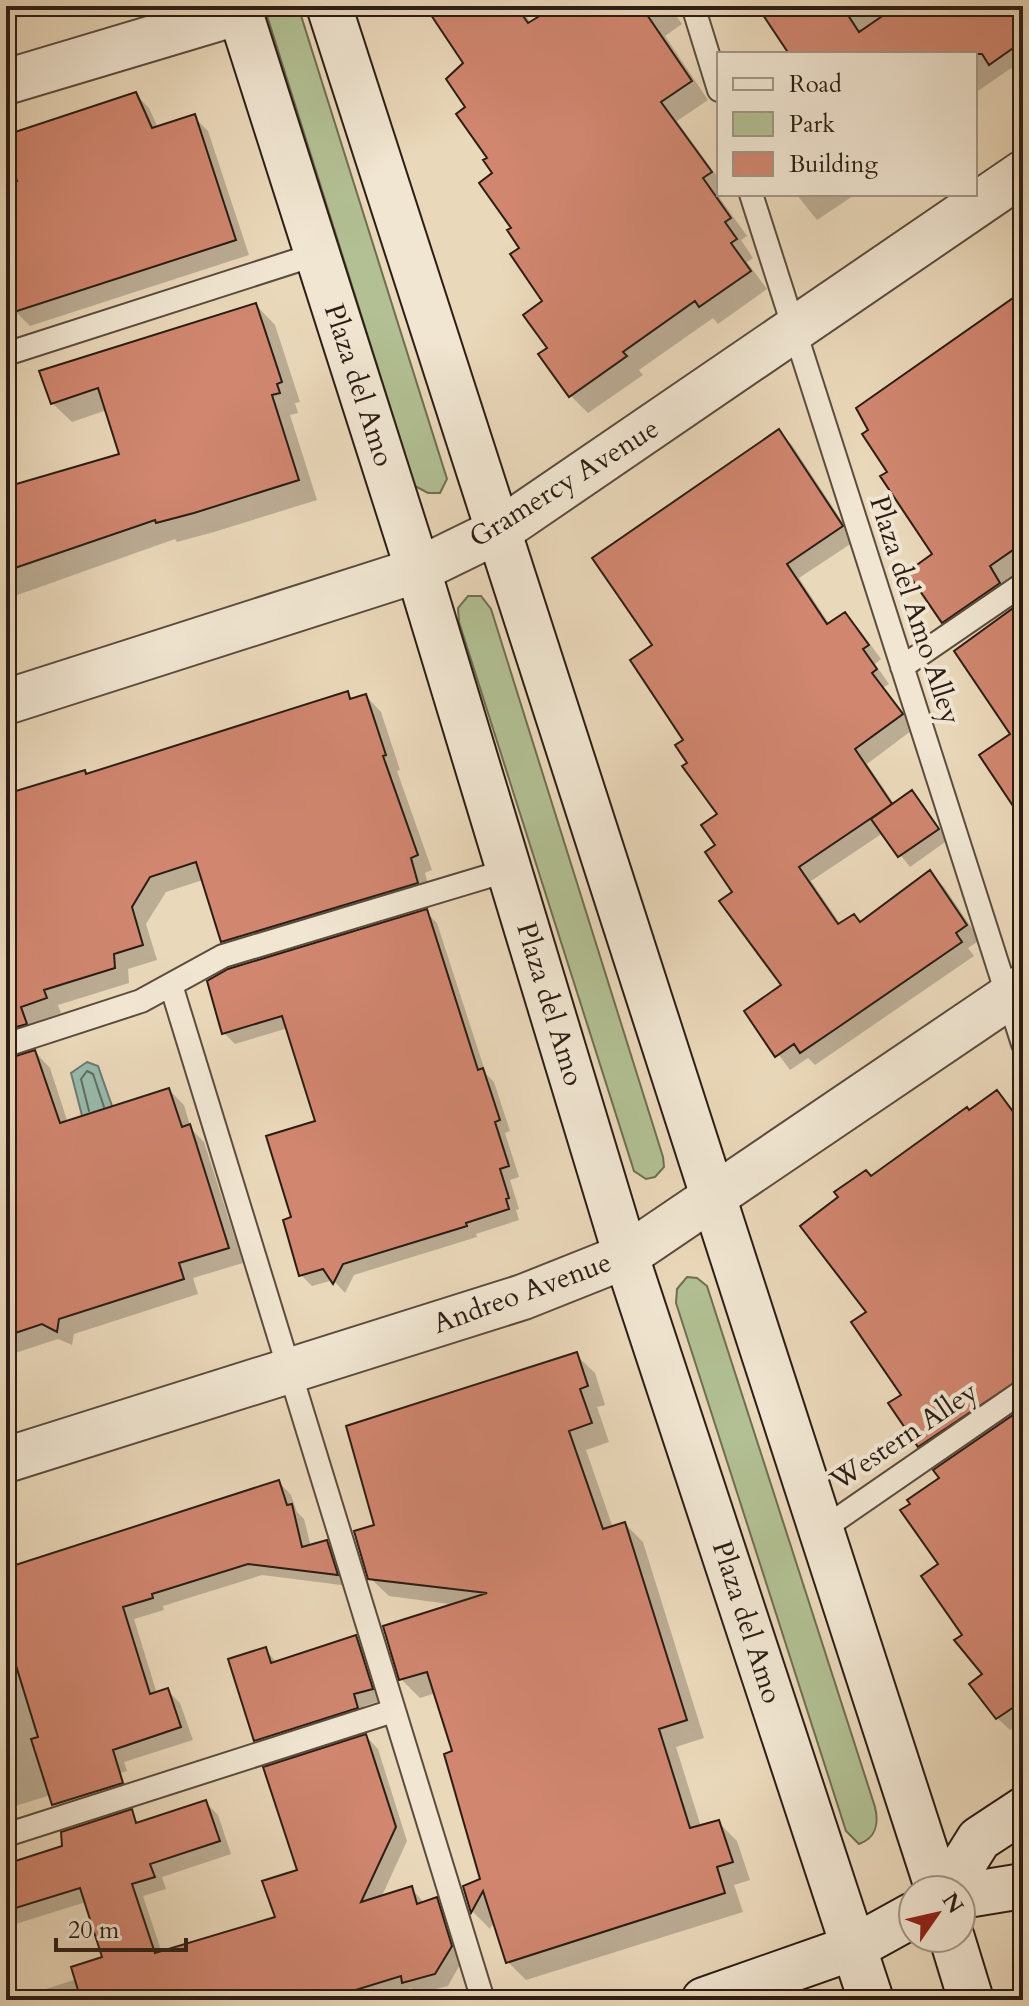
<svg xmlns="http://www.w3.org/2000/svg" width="1029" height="2006" viewBox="0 0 1029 2006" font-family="Cardo,serif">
	<rect width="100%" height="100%" fill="#ead8ba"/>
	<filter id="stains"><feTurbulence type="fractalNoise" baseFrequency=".0025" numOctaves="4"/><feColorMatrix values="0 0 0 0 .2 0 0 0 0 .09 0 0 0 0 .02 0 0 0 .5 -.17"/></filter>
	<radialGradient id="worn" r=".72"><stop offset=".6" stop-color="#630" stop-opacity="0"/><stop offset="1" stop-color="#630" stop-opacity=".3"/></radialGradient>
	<path fill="#b2c093" stroke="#6f6e54" stroke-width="2" d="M264,6H298L447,479L440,493H428L415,486Z
		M468,596H481L491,609L663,1157L664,1167L655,1177L646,1179L634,1171L459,622L458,608Z
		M687,1277L697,1278L707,1286L875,1807C879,1823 876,1838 859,1844L846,1831L676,1303L677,1289Z"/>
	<path fill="#98baac" stroke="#6d7b70" stroke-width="2" d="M87,1062L98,1066L119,1126L86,1131L71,1073Z"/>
	<path fill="#0003" d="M428,6H520L531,23L557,6H669L682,24L665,36L708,100L677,121L719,179V194H724L719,197L747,236L741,240L753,258L747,262L767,289L718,324L713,318L639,370L643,375L588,413L571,396L550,348L545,302L468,108L466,63Z
		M760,6H1023V60L975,93V54H792Z
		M135,94L149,108L158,128L194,117L208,131L249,255L30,326L15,311L6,282V183L18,179L6,137Z
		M796,194H856L817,220Z
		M1023,293V585L954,632L943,621L935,555L890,472Z
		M256,305L275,325L300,402L295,403L298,413L290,415L317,500L214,532L177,542L175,539L6,599V490L121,455L107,410L72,422L52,403Z
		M778,431L792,445L855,541L799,578L830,625L845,614L858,628L881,659L875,664L889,684L884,687L915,728L867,764L895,805L912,792L948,840L910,867L883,833L811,881L841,925L861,924L930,873L944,887L980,940L968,948L974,956L815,1065L808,1058L790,1070L747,1012L784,986L735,893L718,846L720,814L690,763L655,646Z
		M1023,604V817L1013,735L957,652Z
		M347,693L354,700L366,696L381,712L400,770L397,771L432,870L425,873L432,898L238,956L223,941L203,880L166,892L146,924L157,960L128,969L129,983L58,1005L61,1013L35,1022L41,1039L16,1047L6,1058V796L84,772L88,776Z
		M426,912L437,923L486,1074L494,1082L510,1131L505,1133L519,1177L510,1180L519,1209L516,1210L519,1220L476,1234L477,1237L354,1275L345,1293L333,1280L312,1286L301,1275L294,1218L317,1122L288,1028L235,1044L224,1033Z
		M35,1052L50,1068L68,1123L169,1090L184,1105L191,1129L204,1142L243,1263L193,1278L198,1294L74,1334L72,1345L58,1339L6,1356V1060Z
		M997,1093L1023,1123V1395L932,1458L919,1445L904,1395L869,1312L871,1178Z
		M576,1355L595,1373L605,1405L597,1407L609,1442L586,1450L613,1528L625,1524L643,1542L704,1738L676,1747L701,1827L719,1823L737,1841L750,1880L734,1885L743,1912L526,1980L508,1962L495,1921L490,1929L473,1912L465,1887L483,1880L455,1752L436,1693L420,1698L401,1679L457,1605L389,1596L370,1578L377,1526Z
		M1023,1410V1721L1010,1730L997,1718L985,1674L965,1635L940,1565L942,1479Z
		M279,1482L291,1495L297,1512L304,1519L311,1547L326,1542L339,1555L349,1586L262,1575L163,1606L164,1610L134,1619L157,1694L168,1691L180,1703L193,1740L124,1762L127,1771L6,1809V1570Z
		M356,1637L367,1648L383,1700L364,1706L368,1719L267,1751L256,1740L265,1649L277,1663Z
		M366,1736L378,1749L407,1841L381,1898L411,1888L425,1904L436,1899L449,1911L463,1959L448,1986L416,1994L411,1988L374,2000H6V1974L15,1999L77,1979L105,1958L86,1902L6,1927V1866L206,1803L218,1815L231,1854L162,1877L166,1889L143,1896L162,1953L277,1918Z"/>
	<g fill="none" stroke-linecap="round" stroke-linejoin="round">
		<path stroke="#626c60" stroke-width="2" d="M89,1111L81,1079L87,1071L93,1074L104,1107"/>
	</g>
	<path fill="#d0866f" stroke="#2c1d15" stroke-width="2" d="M425,6H516L528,23L556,6H641L692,81L661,102L712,172L703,178L731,218L725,222L737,239L731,243L751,271L699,307L695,301L623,352L627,356L569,397L538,354L547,348L523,315L542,301L510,254L519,248L507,230L511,228L479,183L492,173L483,160L487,158L456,114L465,107L446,79L463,63Z
		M757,6H842L859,32L897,6H1023V37L1014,43L1016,46L989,65L982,54H789Z
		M136,92L152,128L195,114L236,240L14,312L6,289V184L17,181L6,148V135Z
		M1023,291V543L990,566L1000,583L942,623L907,572L932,554L880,476L887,472L862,434L868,430L856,408Z
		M256,303L282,382L277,384L280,393L272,395L299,480L194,513L156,523L155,520L6,571V487L119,454L98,388L51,404L39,371Z
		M779,429L843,526L787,564L827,624L845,612L869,645L863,649L877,669L872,673L903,714L855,749L892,804L799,867L838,924L854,914L860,922L930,870L967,925L956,933L962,942L840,1026L800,1053L794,1044L775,1057L744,1011L781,985L719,901L732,892L705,852L715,845L701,825L717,814L682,766L687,763L675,745L683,740L630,660L652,645L592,558Z
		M1016,606L1023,616V821L979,755L1010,734L954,651Z
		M348,691L350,699L366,694L386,755L383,756L418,855L411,858L418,883L221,942L196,862L150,877L132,907L143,945L114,954L115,968L44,990L47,998L21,1007L27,1024L6,1030V794L85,770L86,774Z
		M912,790L939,829L898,857L871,819Z
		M427,909L478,1070L483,1068L500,1120L495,1122L509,1166L500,1169L509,1198L506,1199L509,1209L466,1223L467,1226L343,1264L333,1284L323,1269L299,1276L283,1220L291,1217L266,1136L315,1121L282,1016L222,1034L207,981L228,969Z
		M35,1050L60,1123L169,1088L182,1127L190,1124L229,1248L179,1263L184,1279L59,1319L57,1332L42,1324L6,1336V1059Z
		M997,1090L1023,1125V1377L918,1447L888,1403L901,1395L851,1322L866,1312L800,1226L838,1197L834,1192L866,1170L871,1176L967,1107L969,1110Z
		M577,1352L588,1386L580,1389L592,1423L569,1431L603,1529L625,1522L687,1720L659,1729L690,1828L719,1820L733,1862L717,1867L725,1893L506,1963L483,1891L471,1913L463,1886L480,1879L444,1754L452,1751L427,1672L399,1680L383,1626L487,1593L368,1579L354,1531L374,1525L346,1426Z
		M1023,1408V1701L996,1719L969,1684L982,1674L954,1640L962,1635L921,1576L938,1564L900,1510L910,1504L907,1500L939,1478L933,1470Z
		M279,1480L287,1505L292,1504L302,1547L327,1540L338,1575L248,1564L152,1594L153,1598L123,1607L150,1694L168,1688L181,1727L113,1750L123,1783L52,1805L31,1739L38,1737L6,1633V1568Z
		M356,1635L373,1689L354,1694L358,1708L254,1741L228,1659L266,1647L271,1663Z
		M366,1734L396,1827L361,1902L412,1886L417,1904L437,1897L452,1946L435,1974L402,1983L401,1976L323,2000H81L71,1967L102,1957L80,1888L6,1911V1864L62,1846L61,1832L132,1809L136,1823L206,1800L220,1841L150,1864L155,1877L132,1884L155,1953L275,1917L262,1881L297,1870L263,1767Z"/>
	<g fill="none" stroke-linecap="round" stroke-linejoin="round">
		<defs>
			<path id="lane" d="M693,6L719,90
				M751,194L1023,1044
				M6,354L317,254
				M902,667L1023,584
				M171,985L483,2000
				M6,1045L141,1001L223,956L509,870
				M820,1531L1023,1391
				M6,1835L393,1711"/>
			<path id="street" d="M6,82L240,12
				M6,702L418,570L502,529L1023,173
				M6,1460L523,1297L626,1256L1023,987"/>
			<path id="secondary" d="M238,6L418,570L626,1256L871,2000
				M329,6C536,633 732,1263 938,1890
				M947,1890L979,1839L1023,1810
				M961,1896L1023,1886
				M952,1938L971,2000
				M704,2000L855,1947L913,1915"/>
		</defs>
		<use href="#lane" stroke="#5c4c3e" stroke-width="26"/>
		<use href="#street" stroke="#5c4c3e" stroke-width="48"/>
		<use href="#secondary" stroke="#2c1d15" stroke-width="48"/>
		<use href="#lane" stroke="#f1e6d2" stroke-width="22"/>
		<use href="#street" stroke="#f1e6d2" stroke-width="44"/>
		<use href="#secondary" stroke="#f1e6d2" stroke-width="44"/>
	</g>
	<g text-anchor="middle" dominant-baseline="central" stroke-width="8" stroke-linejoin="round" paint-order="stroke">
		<g font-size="28" fill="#2c1d15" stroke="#f1e6d2">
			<text transform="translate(359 385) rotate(72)">Plaza del Amo</text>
			<text transform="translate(564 483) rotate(-32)">Gramercy Avenue</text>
			<text transform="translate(915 610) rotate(72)">Plaza del Amo Alley</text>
			<text transform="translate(550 1004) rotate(73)">Plaza del Amo</text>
			<text transform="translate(522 1293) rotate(-20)">Andreo Avenue</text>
			<text transform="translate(904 1436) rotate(-34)">Western Alley</text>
			<text transform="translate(747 1622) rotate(72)">Plaza del Amo</text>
		</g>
	</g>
	<rect width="1029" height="2006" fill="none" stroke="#ead8ba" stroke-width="32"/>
	<rect x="8" y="8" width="1013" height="1990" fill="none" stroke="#2c1d15" stroke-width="4"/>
	<rect x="16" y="16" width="997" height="1974" fill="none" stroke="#2c1d15" stroke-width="2"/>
	<rect x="717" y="52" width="260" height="144" fill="#f1e6d2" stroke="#a29686" stroke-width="2"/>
	<rect x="733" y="78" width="40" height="12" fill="#f1e6d2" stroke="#a29686" stroke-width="2"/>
	<text x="789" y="92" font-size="24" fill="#2c1d15">Road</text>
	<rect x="733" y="112" width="40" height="24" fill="#b2c093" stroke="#a29686" stroke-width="2"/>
	<text x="789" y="132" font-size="24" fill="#2c1d15">Park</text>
	<rect x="733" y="152" width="40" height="24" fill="#d0866f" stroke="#a29686" stroke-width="2"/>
	<text x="789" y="172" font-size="24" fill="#2c1d15">Building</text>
	<g transform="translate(937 1914) rotate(56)"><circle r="38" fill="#f1e6d2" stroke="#a29686" stroke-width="2"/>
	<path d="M0-6L14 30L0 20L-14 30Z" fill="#8f2418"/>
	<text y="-12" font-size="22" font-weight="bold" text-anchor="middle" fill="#2c1d15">N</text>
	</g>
	<path d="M56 1938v12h130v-12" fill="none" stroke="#2c1d15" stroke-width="4"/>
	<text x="68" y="1938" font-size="24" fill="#2c1d15" stroke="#f1e6d2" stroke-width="6" paint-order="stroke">20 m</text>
	<rect width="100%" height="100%" filter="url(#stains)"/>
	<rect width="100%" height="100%" fill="url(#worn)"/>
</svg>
